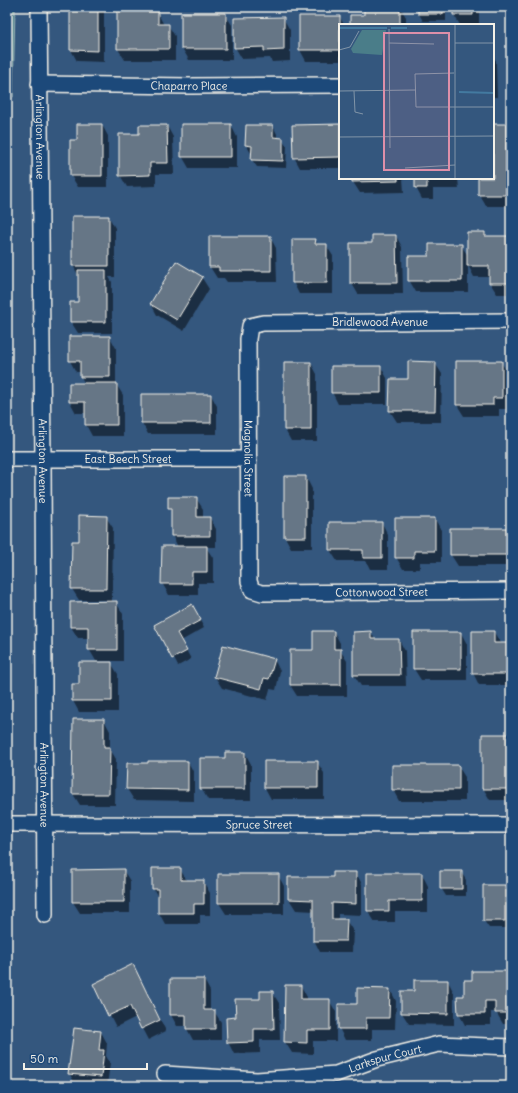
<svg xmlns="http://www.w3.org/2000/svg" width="518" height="1093" viewBox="0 0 518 1093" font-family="Delius,sans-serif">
	<rect width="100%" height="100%" fill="#34577e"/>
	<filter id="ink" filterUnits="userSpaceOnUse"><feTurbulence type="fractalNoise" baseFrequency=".025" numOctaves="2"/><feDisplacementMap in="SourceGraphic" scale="8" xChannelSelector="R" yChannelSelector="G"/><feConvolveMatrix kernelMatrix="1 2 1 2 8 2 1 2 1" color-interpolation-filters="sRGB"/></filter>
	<g filter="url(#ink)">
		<path fill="#4a7d89" stroke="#9fb7b8" d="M7,7H15L13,97H9L7,104Z"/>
		<path fill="#0007" d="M71,7H104V62L77,61L71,50Z
			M365,7H400L406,17V25H351L365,16Z
			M419,7H446V21H423L419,14Z
			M454,7H479V25H460L454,15Z
			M157,12L164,25H168L175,36V60H125L118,49Z
			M225,14L232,25V60H189L182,48Z
			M300,17H340L344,25H340V61H306L300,50Z
			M283,18L290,30V61L272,62L270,58L242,59L235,47Z
			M493,56L496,61L497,97H493Z
			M102,125L108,136V187H78L71,176V141H78Z
			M231,125L237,137V168H189L182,156Z
			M340,125V168H300L294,157Z
			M493,125H506L511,135V206H486L479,194V178H493Z
			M167,126L173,137L174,174H156V186L127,187L120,175L140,135Z
			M273,126L277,134V139H282L287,146L286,168L257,167L252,160L253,153H251L246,145Z
			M353,178H403L404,192L360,193L353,182Z
			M416,178H458L459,189H433V199H422L416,188Z
			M109,217L115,228V277H109L112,282V333H78L71,322V303H79V277L73,265Z
			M485,233L487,237H508L511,242V294H497L490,283V277H474L468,265V292H416L409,280L430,257L461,245L468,256Z
			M396,236L402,247L403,294H358L351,282L373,244Z
			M270,237L276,248L277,282H227L224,278H217L210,267Z
			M315,240L318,245H326L333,256V294H299L293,282Z
			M202,278L209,289L184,331L157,315L151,304Z
			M110,337L116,348V384L123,395V436H92L86,425V413H76L70,402V384H85L81,377V372H76L70,361Z
			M501,362L508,373V409H499V416H464L457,405Z
			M311,363L317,374V441H291L285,430Z
			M435,363L442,374L441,422H397L390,411L409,380Z
			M381,367L387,378V404H338L332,392Z
			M211,395L217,406V434H148L142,423Z
			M285,477H306L312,489V548H291L285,537Z
			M196,498L203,509V518H210L216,529V547H206L213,558V583H198V595H169L162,583L178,547L172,535V513L169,508Z
			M106,517L113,528L112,602H116L123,614V661H96L89,649V638H78L71,627V603L106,602V600H79L72,589L80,542Z
			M435,519L441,530V562H420V569H403L396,557Z
			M382,523L388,535V569H370L366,561H337L330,550Z
			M509,529L511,533V566H458L451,555Z
			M192,605L204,628L181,641L191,659L178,666L155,625Z
			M334,632L340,643V650L347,661V696H297L290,685L314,651Z
			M371,632L375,640H399L405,651L406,686H361L354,675Z
			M494,632L501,644H511V685H479L473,673Z
			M461,633L467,644V680H421L414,669Z
			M274,659L280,671L276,690L270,689L267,700L222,688L215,677Z
			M111,663L118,674V712H79L73,701V685H80Z
			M104,720L110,731V749L116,759L115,805H80L73,794Z
			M507,735L511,741V800H490L483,788Z
			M245,753L251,764V800H208L201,788L226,759Z
			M188,762L194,773V801L134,800L127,789L128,764Z
			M317,762L324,773V799H271L265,788Z
			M458,766L465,777V801H399L393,790Z
			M180,869L187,881H203L210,893V915H200V924H165L159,913V899L153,888Z
			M123,870L130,881V913H80L73,902V871Z
			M461,872L466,880V896H446L441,888Z
			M356,873L362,884V915L338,914V920H346L353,931L352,952H320L314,940V911L296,910L289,899V878H334Z
			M422,874L428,886V912H395V922H375L368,911Z
			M278,875L284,886V914H226L219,903Z
			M505,886L509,894V928H489L484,921Z
			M133,965L166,1031L148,1040L136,1017L116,1027L94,984Z
			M506,972L511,980V1024H503L496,1012H491V1025H465L459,1014L473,981Z
			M171,980H204L210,991V1011H214L221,1022V1040H193L187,1029V1026H177L171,1015Z
			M448,981L454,993V1025L409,1024L402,1013V992H415Z
			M301,986L307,997V1000H329L336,1012V1041H313V1054L292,1053L285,1042Z
			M390,989L396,1001L395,1029H372V1040H345L339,1028Z
			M272,992L279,1003L280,1040H260V1053L234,1054L228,1042L237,1018Z
			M101,1032L107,1043L106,1056L110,1063L107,1086H80L76,1085L69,1073Z"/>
		<path fill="#667686" stroke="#f4f1e8" d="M70,7H98V51L70,50Z
			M364,7H400V25H350V15H364Z
			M418,7H443V14H418Z
			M453,7H473V15H453Z
			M117,11H158V24H169V49H117Z
			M181,13H226V49H181Z
			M299,16H340V50H299Z
			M284,17V50L264,51V47L234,48V18Z
			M77,124H102V176H70V140H77Z
			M181,124H231V157H181Z
			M340,124V157L293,158L292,125Z
			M493,124H506V195H478V178H493Z
			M139,125H167L168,163H150V175L119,176V134H139Z
			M246,125H273V137L283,138V161L251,160L252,146L245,145Z
			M352,178H398V181L352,182Z
			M415,178H427V188H415Z
			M72,216H109V266H72Z
			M467,232H485V236H509V283H489V266H467Z
			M372,235H396L397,283H350V243H372Z
			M209,236H271V271H219V267H209Z
			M292,239H316L315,244H327V283H292Z
			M429,244H462V281H408V256H429Z
			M176,261L203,277L177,320L150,304Z
			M78,270H106V322H70V302H78Z
			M69,336H110V377H80V361H69Z
			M408,361L436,362L435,411H389L390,379H408Z
			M456,361H502V398H493V405H456Z
			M284,362H311V430H284Z
			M331,366H381V393H331Z
			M69,383H117V425H85V402H69Z
			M141,394H211V423H141Z
			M284,476H306V537H284Z
			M168,497H197V517H210V536H171V509H168Z
			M79,515L107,516L106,589H71L72,541H79Z
			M395,518H435V551H414V558H395Z
			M329,522H382V558H363V550H329Z
			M450,528H509V555H450Z
			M162,546H207V572H192V584H161Z
			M117,601V650H88V627H70V602Z
			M192,604L201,620L177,633L187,651L172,659L154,625Z
			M313,631H334V649H341V685H290V650H313Z
			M371,631V639H399L400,675H353V632Z
			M472,631H494V643H511V674H472Z
			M413,632H461V669H413Z
			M223,645L275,659L269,679L264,678L261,689L214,677Z
			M79,662H112V701H72V684H79Z
			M73,719H104V747H110L109,794H72Z
			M482,734H508V789H482Z
			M225,752H245V789H200V758H225Z
			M148,761H188V790L126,789L127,763H148Z
			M264,761H318V788H264Z
			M392,765H459V790H392Z
			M152,868H181V880H204V904H194V913H158V889H152Z
			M124,869V902H72V870Z
			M440,871H462V889H440Z
			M333,872H356V904L332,903V919H347L346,941H313V900L288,899V877H333Z
			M367,873H422V901H389V911H367Z
			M218,874H279V903H218Z
			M483,885H505V921H483Z
			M133,964L160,1020L141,1029L130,1006L108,1016L93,984Z
			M472,971H507V1013H495V1001H485V1014H458L457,996H464V980H472Z
			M170,979H204V1010H215V1029H186V1015H170Z
			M414,980H448V1014L401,1013V991H414Z
			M285,985H301V999H330V1030H307V1043L284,1042Z
			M357,988L390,989L389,1018H366V1029H338V1004H357Z
			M260,991H273L274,1029H254V1042L227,1043L226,1018L236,1017L235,999H260Z
			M74,1028L101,1031L99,1050H104L101,1077L68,1074Z"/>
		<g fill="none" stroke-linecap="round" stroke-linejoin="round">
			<defs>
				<g id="street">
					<path id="s1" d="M39,7L43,459L45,915"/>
					<path id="s2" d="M39,84L189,86L340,85"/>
					<path id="s3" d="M511,321L263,323L250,326L248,339L249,581L252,590L262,593L511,591"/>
					<path id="s4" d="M7,459H249"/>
					<path id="s5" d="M7,824L511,825"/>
					<path id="s6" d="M165,1074L257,1080L336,1074L377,1059L439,1044L511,1047"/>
				</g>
			</defs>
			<use href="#street" stroke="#f4f1e8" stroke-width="18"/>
			<use href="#street" stroke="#1f4a7a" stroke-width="15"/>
		</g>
	</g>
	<g text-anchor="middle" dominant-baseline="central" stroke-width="3" stroke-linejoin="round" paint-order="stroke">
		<g font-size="11" fill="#f4f1e8" stroke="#1f4a7a">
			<text stroke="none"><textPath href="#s2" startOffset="150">Chaparro Place</textPath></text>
			<text stroke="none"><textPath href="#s1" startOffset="130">Arlington Avenue</textPath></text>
			<text x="380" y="322">Bridlewood Avenue</text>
			<text stroke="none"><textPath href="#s3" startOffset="394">Magnolia Street</textPath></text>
			<text stroke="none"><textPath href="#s4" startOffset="121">East Beech Street</textPath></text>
			<text stroke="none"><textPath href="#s1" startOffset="454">Arlington Avenue</textPath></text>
			<text stroke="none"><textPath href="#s3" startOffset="656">Cottonwood Street</textPath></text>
			<text stroke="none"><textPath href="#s1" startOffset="778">Arlington Avenue</textPath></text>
			<text stroke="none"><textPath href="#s5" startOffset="252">Spruce Street</textPath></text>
			<text stroke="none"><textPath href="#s6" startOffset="223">Larkspur Court</textPath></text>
		</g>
	</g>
	<g transform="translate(339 24)">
		<rect width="155" height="155" fill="#34577e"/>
		<path d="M23,6H47L43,31L14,29L12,25Z" fill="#4a7d89"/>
		<path fill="none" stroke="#437aa0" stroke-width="2" d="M0,4H48M52,4H68M120,68L155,69"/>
		<path fill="none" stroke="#8195a8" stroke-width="1" d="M116,0V155M50,5L51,124M50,19L95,20M116,19H155M0,26L11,23L20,7M115,49L76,50L77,83H155M0,67L76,66M15,67L16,88L24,90M0,113L155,112M66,144L116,141"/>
		<path fill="#de8fa9" fill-opacity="0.15" stroke="#de8fa9" stroke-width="2" d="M45,9H110V146H45Z"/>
		<rect width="155" height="155" fill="none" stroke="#f4f1e8" stroke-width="2"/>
	</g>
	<rect width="518" height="1093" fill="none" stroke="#1f4a7a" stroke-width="24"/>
	<rect x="12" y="12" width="494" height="1069" fill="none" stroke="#f4f1e8" stroke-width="1.5" filter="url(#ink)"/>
	<path d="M24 1063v6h123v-6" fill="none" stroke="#f4f1e8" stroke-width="2"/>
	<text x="30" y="1063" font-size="12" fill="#f4f1e8" stroke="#1f4a7a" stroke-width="3" paint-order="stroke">50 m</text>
</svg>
